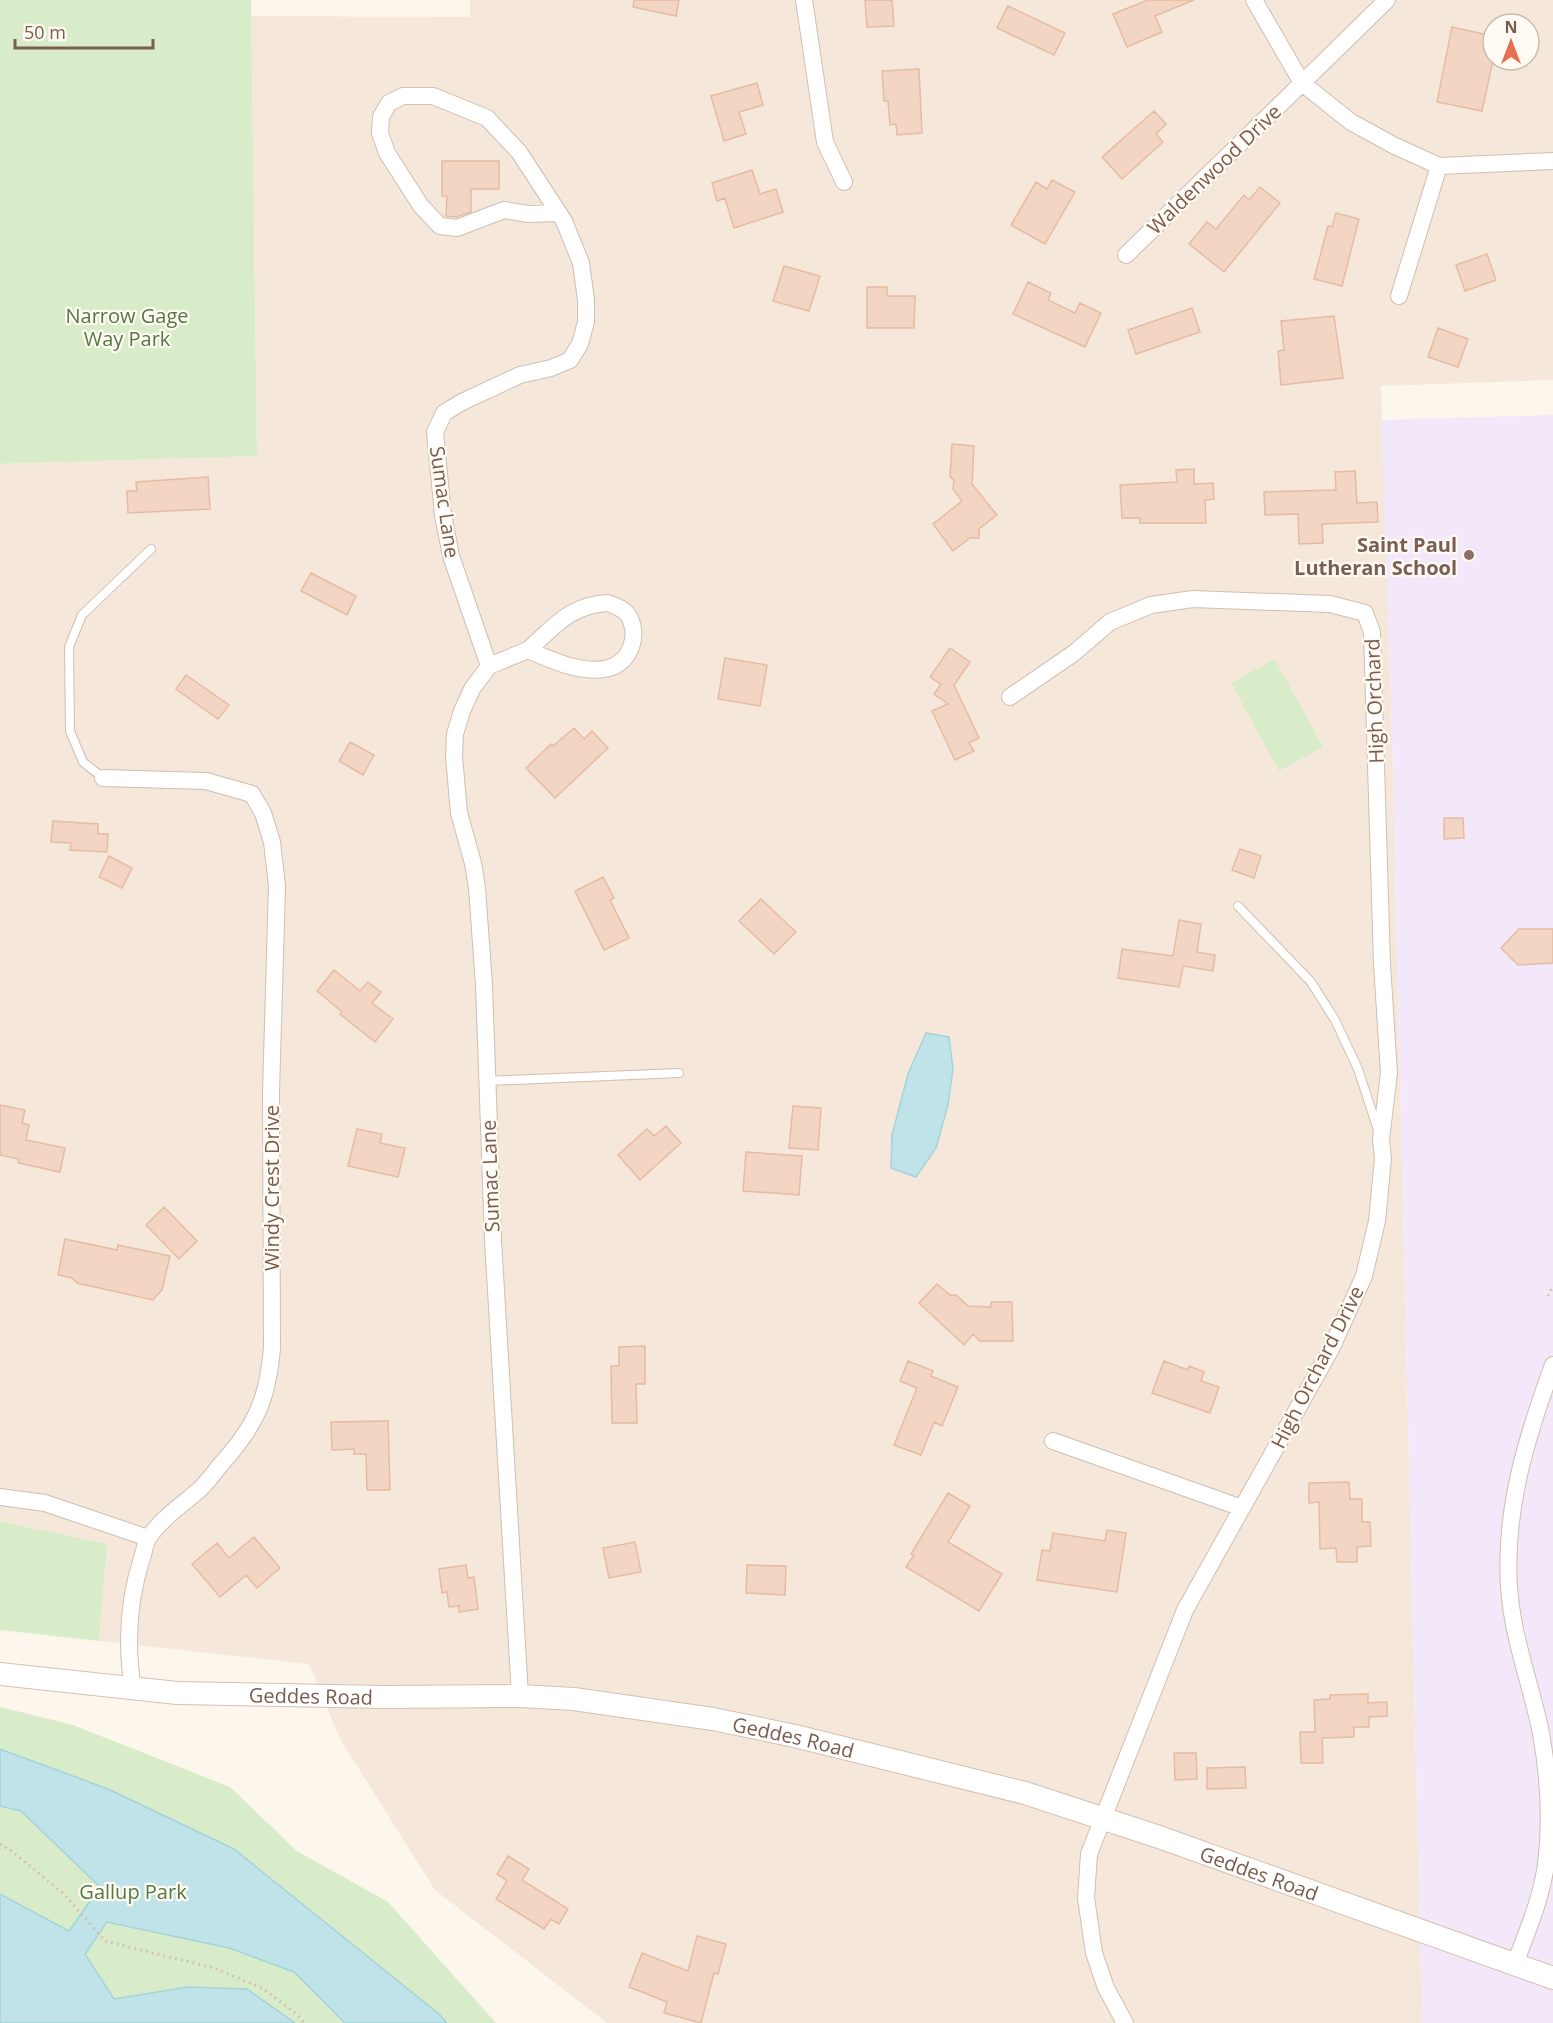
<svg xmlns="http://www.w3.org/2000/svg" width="1553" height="2023" viewBox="0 0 1553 2023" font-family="'Open Sans',sans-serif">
	<rect width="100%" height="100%" fill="#fdf6ec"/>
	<path fill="#f5e8da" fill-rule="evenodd" d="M470,0H1553V380L1381,386L1391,695L1422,2023H607L435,1890L340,1739L309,1664L99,1641L107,1544L0,1521V464L257,456L251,16L470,17ZM1493,24H1529V60H1493Z"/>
	<path fill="#f3e8fa" d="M1553,415V2023H1422L1391,695L1381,420Z"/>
	<path fill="#d8ecc9" d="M0,0H251L257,456L0,464Z
		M1275,659L1323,747L1279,771L1231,683Z
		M0,1521L107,1544L99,1641L0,1630Z
		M0,1707L73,1725L230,1787L297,1851L388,1902L496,2023H0Z"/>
	<path fill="#bfe3e8" stroke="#a5d3da" stroke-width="1.5" d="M926,1033L949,1037L953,1069L948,1105L936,1148L916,1177L891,1168L892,1135L908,1074Z
		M0,1749L108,1789L234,1849L439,2014L447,2023H345L294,1972L229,1948L107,1922L85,1954L114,1999L188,1987L247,1989L295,2023H0V1894L69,1931L100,1887L21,1811L0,1806Z"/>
	<path fill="#f3d5c3" stroke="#e6bba3" stroke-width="1.5" d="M634,0H679L676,16L633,7Z
		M865,0H892L894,26L867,27Z
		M1148,0H1194L1155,16L1162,32L1127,47L1113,14Z
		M1008,6L1065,33L1054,55L997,28Z
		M1452,27L1493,36V60L1482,111L1437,102Z
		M919,69L922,133L897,135L896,124L890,125L888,101H884L882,71Z
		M757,83L763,105L739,112L746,134L724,141L711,96Z
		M1154,111L1166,124L1156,134L1163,142L1122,179L1102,157Z
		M442,161H499V189H471V212L456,217L446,216L447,196H442Z
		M752,170L760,194L776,189L783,212L734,228L725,198L717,201L712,183Z
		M1052,180L1075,192L1045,244L1011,225L1036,182L1047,189Z
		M1260,187L1280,203L1224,272L1189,244L1207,222L1216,229L1244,195L1249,200Z
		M1336,213L1359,219L1342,286L1314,279L1328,226L1332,227Z
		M1487,254L1496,280L1465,291L1456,265Z
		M784,266L820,276L809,311L773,301Z
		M1028,282L1051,293L1048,300L1075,313L1080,303L1101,313L1085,347L1013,314Z
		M867,287H887V296H915L914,328H867Z
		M1192,308L1200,332L1136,354L1128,330Z
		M1334,316L1343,378L1281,385L1278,351L1284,350L1281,321Z
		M1438,328L1468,339L1458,367L1428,357Z
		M952,444L974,446L972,484L997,515L979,529V538H970L953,551L933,524L962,501L953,489L954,481L950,476Z
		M1194,469V484L1213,483L1214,499L1205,500L1206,523H1140V518H1122L1120,485L1177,482L1176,470Z
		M1355,471L1357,503L1377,502L1378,522L1322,524L1323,543L1299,544L1298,514L1265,515L1264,492L1336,490L1335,472Z
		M208,477L210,509L128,513L127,491H137L136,482Z
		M311,573L356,596L347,615L301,591Z
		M950,648L970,662L954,685L979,738L969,743L974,751L955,760L932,711L948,704L934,694L941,684L930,677Z
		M725,658L767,665L760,706L718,699Z
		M186,675L229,705L218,719L176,689Z
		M574,728L584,739L592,731L608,748L555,798L526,768L551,744L553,746Z
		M350,742L374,755L363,775L339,761Z
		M1444,818H1463L1464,838L1444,839Z
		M53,821L98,824V834H108L107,852L70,850L71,843L51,842Z
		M1240,849L1261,856L1254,878L1232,870Z
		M109,856L132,868L122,888L99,877Z
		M603,877L614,898L610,900L629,938L604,950L575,891Z
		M761,899L796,932L774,954L739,921Z
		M1179,920L1201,924L1197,952L1215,955L1213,971L1183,966L1179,987L1118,978L1122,949L1173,956Z
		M1519,929H1553V963L1518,965L1501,948Z
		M334,970L360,991L368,982L381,992L372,1003L393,1019L375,1042L340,1014L342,1012L317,991Z
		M0,1105L25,1110L22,1123L29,1125L26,1140L65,1148L60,1172L18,1163L19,1159L0,1155Z
		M793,1106L821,1108L818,1150L789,1148Z
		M666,1126L681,1143L640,1180L618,1155L647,1129L654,1136Z
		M357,1129L382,1134L380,1143L405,1148L398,1177L348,1166Z
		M746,1152L802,1156L799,1195L743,1191Z
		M164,1207L197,1241L179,1259L146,1225Z
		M65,1239L117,1250L118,1245L170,1256L162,1290L153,1300L77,1283L72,1278L58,1275Z
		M937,1284L950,1295H956L968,1306L991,1307V1302H1012L1013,1341H980L973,1334L964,1345L919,1303Z
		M645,1346V1384H636L637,1423H612L611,1366H619V1347Z
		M908,1361L933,1371L931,1376L958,1387L942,1426L934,1422L921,1455L894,1445L917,1388L900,1381Z
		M1164,1361L1188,1370L1189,1366L1204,1372L1201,1381L1219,1387L1210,1413L1152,1393Z
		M388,1421L390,1490H367L366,1454H354V1449L332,1450L331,1422Z
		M1349,1482L1350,1499H1362V1522H1370L1371,1546L1357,1547V1562H1337L1336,1548L1320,1549L1319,1502L1309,1503V1483Z
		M948,1493L970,1506L948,1542L1002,1574L979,1611L906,1567L914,1555L911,1554Z
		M1107,1530L1126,1533L1117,1592L1037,1580L1042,1550L1050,1551L1053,1533L1105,1541Z
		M254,1537L280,1568L257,1588L246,1575L220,1597L192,1564L217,1543L229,1558Z
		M635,1542L641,1572L609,1578L603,1548Z
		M466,1565L468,1578L474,1577L478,1609L459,1612V1606L449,1607L447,1592L442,1593L439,1569Z
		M747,1565L786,1566L785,1595L746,1593Z
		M1368,1694V1703L1387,1702V1716L1369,1717V1727H1354V1737L1322,1738L1323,1763H1301L1300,1732H1315L1314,1700L1330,1699V1695Z
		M1174,1753H1196L1197,1779L1175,1780Z
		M1245,1767L1246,1788L1207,1789V1768Z
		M508,1856L529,1869L522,1880L568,1909L559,1924L551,1919L544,1929L496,1899L507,1881L497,1874Z
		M697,1936L726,1944L718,1974L714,1973L701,2023L664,2013L667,2002L629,1987L642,1953L688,1971Z"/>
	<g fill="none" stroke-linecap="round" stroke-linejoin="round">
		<defs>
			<path id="service" d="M103,778L83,762L70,731L69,647L82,615L151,549
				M1238,906L1311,982L1335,1020L1358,1069L1378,1130
				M487,1081L679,1073"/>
			<path id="minor" d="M804,0L825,142L844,182
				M1254,0L1302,83L1351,122L1393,145L1439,166L1553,161
				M1126,255L1387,0
				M1399,296L1439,166
				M608,603C615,606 623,608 628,615C640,634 631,662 609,668C582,675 552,660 528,650C555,626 570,605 608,603Z
				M489,666L528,650
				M1010,697L1074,653L1110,622L1151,605L1193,599L1330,604L1365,613L1372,632L1382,964L1389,1073L1381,1139L1383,1158L1377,1221L1364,1276L1332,1347L1185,1610L1089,1854L1086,1898L1094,1953L1106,1988L1125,2023
				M103,778L206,781L252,794L263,813L272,842L277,886L271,1093L272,1348C268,1398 256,1425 223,1462C215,1471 208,1482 199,1490C182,1505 162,1518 149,1537C145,1543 144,1552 142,1558C128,1601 126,1646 133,1689
				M1053,1441L1242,1508
				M0,1497L45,1503L148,1538
				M520,1696L493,1240L484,985L477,888L473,863L459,813L454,756L455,734L462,711L472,689L489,666L451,556L443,515L435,432L444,413L462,402L520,375L551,368L570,360L580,344L586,322V300L581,263L564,221L519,152L487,118L433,96H403L389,103L381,117L380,133L387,153L421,206L440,226L457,228L504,210L528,214L558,213
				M1515,1964C1528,1929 1544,1893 1547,1855C1551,1815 1548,1773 1541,1733C1531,1684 1512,1637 1509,1586C1504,1509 1527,1436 1553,1365"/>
			<g id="secondary">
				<path id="s1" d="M0,1674L177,1693L385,1697L520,1696L574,1699L713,1719L795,1736L1025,1793L1159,1837L1553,1978"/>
			</g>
		</defs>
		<use href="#service" stroke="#d1beb0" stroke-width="10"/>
		<use href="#minor" stroke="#d1beb0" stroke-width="18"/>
		<use href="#secondary" stroke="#d6c0b0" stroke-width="24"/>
		<path stroke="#d9b8a5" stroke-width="3" stroke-dasharray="1.5 4.5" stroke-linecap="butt" d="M1548,1296L1553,1286
			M0,1844L13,1852L64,1894L105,1941L214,1968L262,1988L298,2015L304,2023"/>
		<use href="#service" stroke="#fff" stroke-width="8"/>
		<use href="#minor" stroke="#fff" stroke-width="16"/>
		<use href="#secondary" stroke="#fff" stroke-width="22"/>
	</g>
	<circle fill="#8d6e63" stroke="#fffaf3" stroke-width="2" cx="1469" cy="555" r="6"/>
	<g text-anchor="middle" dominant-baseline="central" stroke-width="4.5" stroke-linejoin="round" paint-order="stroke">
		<g font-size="20" fill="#7a5c4d" stroke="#fffaf3">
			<text transform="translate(1214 169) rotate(-44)">Waldenwood Drive</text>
			<text transform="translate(445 502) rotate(82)">Sumac Lane</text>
			<text transform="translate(1374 701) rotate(-92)">High Orchard</text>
			<text transform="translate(490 1176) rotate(-92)">Sumac Lane</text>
			<text transform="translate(271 1188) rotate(-90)">Windy Crest Drive</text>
			<text transform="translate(1317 1367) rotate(-63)">High Orchard Drive</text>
			<text stroke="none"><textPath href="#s1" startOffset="312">Geddes Road</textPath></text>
			<text stroke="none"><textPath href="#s1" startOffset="798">Geddes Road</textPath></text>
			<text stroke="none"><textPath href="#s1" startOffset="1284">Geddes Road</textPath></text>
		</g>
		<g font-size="20" fill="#537a41" stroke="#fffaf3">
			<text x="127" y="315">Narrow Gage<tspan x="127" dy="23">Way Park</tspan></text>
			<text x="133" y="1891">Gallup Park</text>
		</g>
		<g font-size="20" font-weight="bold" fill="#785e54" stroke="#fffaf3" text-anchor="end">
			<text x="1457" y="544">Saint Paul<tspan x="1457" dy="23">Lutheran School</tspan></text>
		</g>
	</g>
	<g transform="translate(1511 42)"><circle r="28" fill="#fffaf3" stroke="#cabbb1" stroke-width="1.5"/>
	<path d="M0-4.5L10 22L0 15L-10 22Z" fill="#e76f51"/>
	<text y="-9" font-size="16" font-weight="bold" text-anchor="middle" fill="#7a5c4d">N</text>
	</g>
	<path d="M15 39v9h138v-9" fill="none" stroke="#7a5c4d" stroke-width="3"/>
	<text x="24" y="39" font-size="18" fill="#7a5c4d" stroke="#fffaf3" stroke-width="4.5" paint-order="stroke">50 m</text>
</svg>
